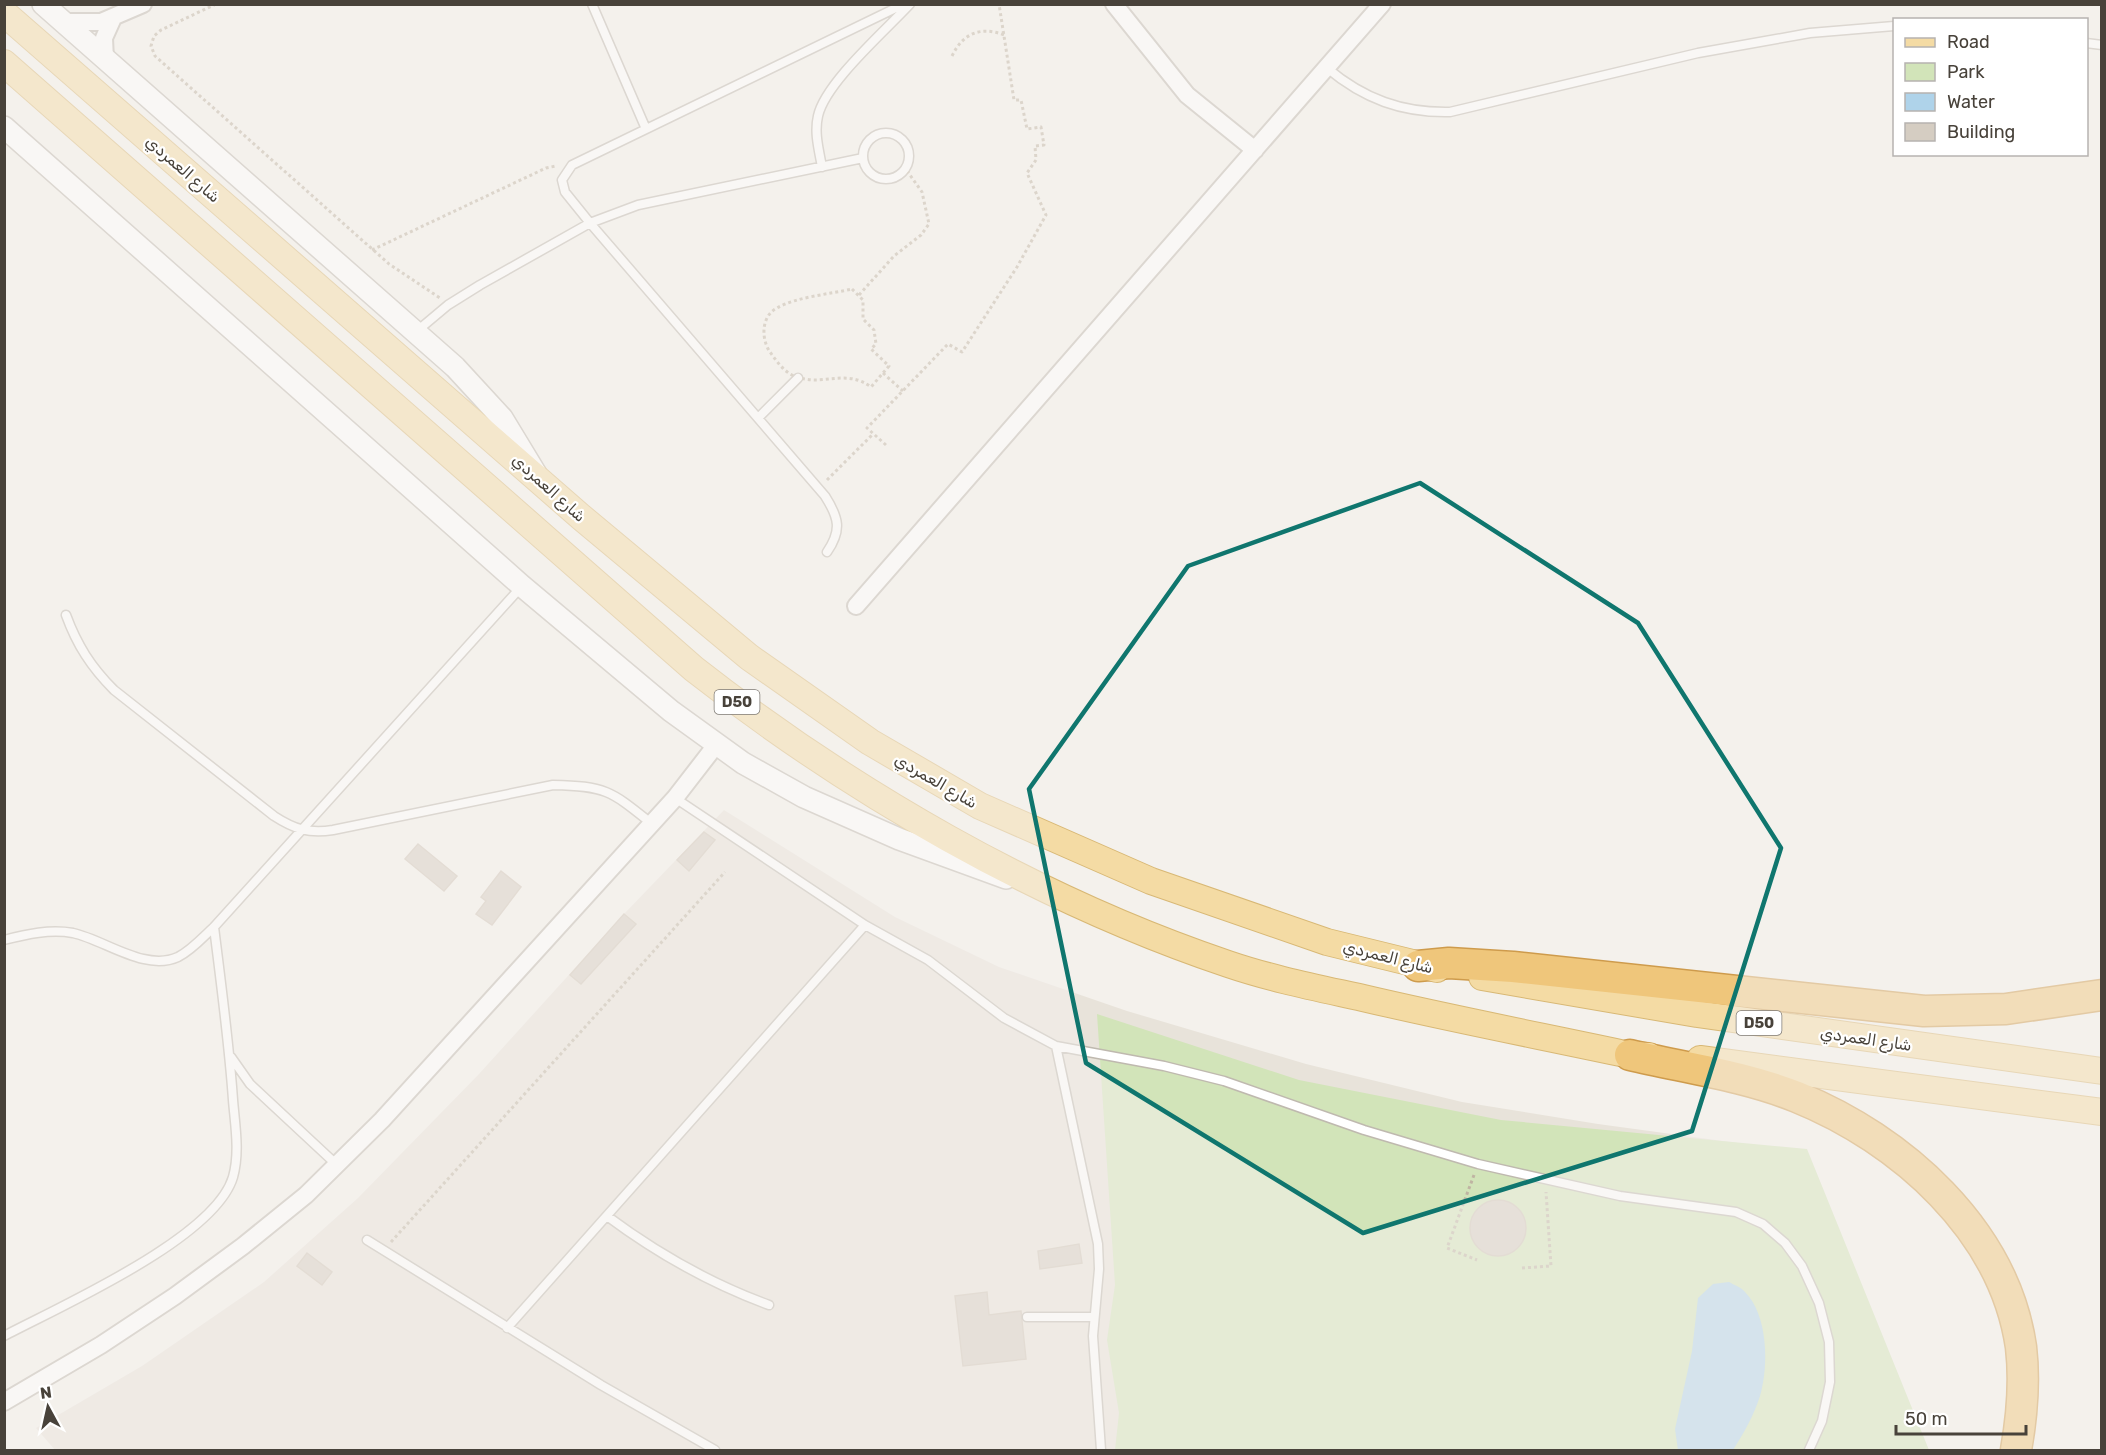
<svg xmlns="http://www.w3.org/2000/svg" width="2106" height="1455" viewBox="0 0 2106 1455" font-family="Rubik,'Noto Naskh Arabic',sans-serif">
	<rect width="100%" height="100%" fill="#f4f1ec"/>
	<path fill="#e8e3da" d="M724,810L895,917L999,967L1127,1011L1306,1064L1462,1102L1598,1124L1796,1151L1927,1450H55L36,1428L142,1366L264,1282L358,1198L479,1074L624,914Z"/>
	<path fill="#d2e4b9" d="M1097,1014L1299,1080L1501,1120L1807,1149L1929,1450H1115L1119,1413L1107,1340L1115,1285Z"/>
	<path fill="#afd3ea" d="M1729,1282C1734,1285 1741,1287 1745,1292C1768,1315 1769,1366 1760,1396C1754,1415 1744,1433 1733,1450H1678L1675,1429L1692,1351L1698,1298L1713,1284Z"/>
	<path fill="#d5cdc2" stroke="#cfc4b6" stroke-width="1.5" d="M704,832L715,840L689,871L677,860Z
		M418,844L457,876L444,891L405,859Z
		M501,871L521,887L492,925L476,914L486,901L481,897Z
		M624,914L636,924L581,984L570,975Z
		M1470 1228a28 28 0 1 1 56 0a28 28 0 1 1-56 0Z
		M1079,1244L1082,1263L1040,1269L1038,1251Z
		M307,1253L332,1272L322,1285L297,1266Z
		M987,1292L989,1315L1021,1311L1026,1359L963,1366L955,1296Z"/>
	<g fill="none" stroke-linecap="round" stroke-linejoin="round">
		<defs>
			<path id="service" d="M592,4L646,129
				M2086,43L2102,45
				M1327,68C1364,99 1402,113 1450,112L1698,53L1810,33L1894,26
				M863 156a23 23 0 1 1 46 0a23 23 0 1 1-46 0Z
				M822,167C819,150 814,133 818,116C825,83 886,30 910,4
				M417,331L448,305L480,285L590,223L638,205L863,158
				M759,417L798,378
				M827,552C842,530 839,518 825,496L590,223L565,192L562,180L572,165L904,4
				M66,615C77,645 91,667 114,690L274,816C294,829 309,834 333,830L553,785C606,786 611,791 651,823
				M675,798L865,925L928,960L1004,1018L1056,1046L1164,1066L1224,1081L1364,1130L1478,1164L1620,1196L1736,1212L1763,1224L1785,1243L1802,1266L1819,1303L1829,1342L1830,1382L1822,1421L1809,1450
				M4,940C27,934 50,929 73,933C105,940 145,972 178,957C192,950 203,937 214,927L522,586
				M1056,1046L1098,1244L1099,1269L1093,1336L1101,1450
				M231,1057L250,1084L337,1165
				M607,1216C658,1254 709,1283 769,1305
				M367,1240L601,1385L715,1450
				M1027,1317H1093
				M507,1328L865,925
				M4,1336C61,1306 215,1238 233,1177C240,1152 235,1125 233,1100C229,1042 221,984 214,927"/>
			<path id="minor" d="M1114,4L1187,95L1255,150
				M63,22H101L143,4
				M105,60L104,38L113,18
				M856,606L1382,4
				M4,1402L101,1345L175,1296L243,1246L306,1195L382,1120L675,798L716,745"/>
			<path id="tertiary" d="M43,4L455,367L502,418L536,474
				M4,127L522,586L671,711L743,763L804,797L899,839L1006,878"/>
			<path id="primary" d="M4,13L581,517L749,657L870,742L980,806L1151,881L1327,942L1437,969
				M4,63L694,669C851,792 1038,900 1228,964C1272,979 1318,988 1363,998C1452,1019 1541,1036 1630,1055L1649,1056
				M1482,977L1697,1014L2102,1071
				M1700,1059L2102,1112"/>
			<path id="motorway" d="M1418,966L1449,963L1513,967L1924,1011L2006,1009L2102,995
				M1630,1055C1686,1068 1745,1076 1797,1097C1901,1139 2004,1230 2021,1347C2025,1381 2022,1416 2016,1450"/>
		</defs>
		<use href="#service" stroke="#bfb9af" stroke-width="11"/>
		<use href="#minor" stroke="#bfb9af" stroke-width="20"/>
		<use href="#tertiary" stroke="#bfb9af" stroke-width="24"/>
		<use href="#primary" stroke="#d8b875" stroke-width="28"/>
		<use href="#motorway" stroke="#ce9b4c" stroke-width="33"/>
		<path stroke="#bfb4a2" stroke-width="3" stroke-dasharray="3 3" stroke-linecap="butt" d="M216,4L161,30L154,36L151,46L155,56L389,264L440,298
			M952,56C963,33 981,26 1004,35
			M372,250L546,168L556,166
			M852,289L863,300V319L874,330L876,344L871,349L889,366L871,387C847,369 826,385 800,378C786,375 778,363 770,352C761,339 761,316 777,308C795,297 831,294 852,289Z
			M859,295L894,256L921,235L929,224L922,192L905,168
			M883,373L903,391
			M886,445L867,428L948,344L962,352L1017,267L1046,215L1027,173L1036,160L1035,146L1044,145L1041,127L1027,129L1021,100H1014L999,4
			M827,480L873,434
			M1474,1175L1447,1248L1477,1260
			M391,1242L725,872
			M1522,1268L1551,1266L1546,1192"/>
		<use href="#service" stroke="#fff" stroke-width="8"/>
		<use href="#minor" stroke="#fff" stroke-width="16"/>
		<use href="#tertiary" stroke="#fff" stroke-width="21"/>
		<use href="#primary" stroke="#f4dba4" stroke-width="26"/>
		<use href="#motorway" stroke="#efc67b" stroke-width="30"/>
	</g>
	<path d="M0 0H2106V1455H0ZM1420,483L1638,623L1781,848L1692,1131L1363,1233L1086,1063L1029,789L1188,566Z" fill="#f4f1ec" fill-opacity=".55" fill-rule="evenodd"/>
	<path fill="none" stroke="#0f766e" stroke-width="4.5" stroke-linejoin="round" d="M1420,483L1638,623L1781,848L1692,1131L1363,1233L1086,1063L1029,789L1188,566Z"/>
	<g text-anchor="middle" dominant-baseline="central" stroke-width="4.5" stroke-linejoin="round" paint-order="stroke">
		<g fill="#fff" stroke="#7f7b75" stroke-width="1.5">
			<rect x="714.5" y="690" width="45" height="24" rx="4.5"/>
			<rect x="1736.5" y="1011" width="45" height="24" rx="4.5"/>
		</g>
		<g font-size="15" font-weight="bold" fill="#48423a">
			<text x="737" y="702">D50</text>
			<text x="1759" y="1023">D50</text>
		</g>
		<g font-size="16" fill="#48423a" stroke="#fff">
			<text transform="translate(183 169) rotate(41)">شارع العمردي</text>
			<text transform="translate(549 488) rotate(42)">شارع العمردي</text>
			<text transform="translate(936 781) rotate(30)">شارع العمردي</text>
			<text transform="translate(1388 957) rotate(14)">شارع العمردي</text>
			<text transform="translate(1866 1039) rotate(8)">شارع العمردي</text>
		</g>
	</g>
	<rect width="2106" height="1455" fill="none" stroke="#48423a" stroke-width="12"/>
	<rect x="1893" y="18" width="195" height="138" fill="#ffffff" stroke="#b6b3b0" stroke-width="1.5"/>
	<rect x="1905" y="38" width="30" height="9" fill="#f4dba4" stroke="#b6b3b0" stroke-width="1.5"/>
	<text x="1947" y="48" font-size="18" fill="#48423a">Road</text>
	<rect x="1905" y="63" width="30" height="18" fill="#d2e4b9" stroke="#b6b3b0" stroke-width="1.5"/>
	<text x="1947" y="78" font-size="18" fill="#48423a">Park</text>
	<rect x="1905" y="93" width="30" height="18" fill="#afd3ea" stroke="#b6b3b0" stroke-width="1.5"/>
	<text x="1947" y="108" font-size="18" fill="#48423a">Water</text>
	<rect x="1905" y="123" width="30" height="18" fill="#d5cdc2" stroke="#b6b3b0" stroke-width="1.5"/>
	<text x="1947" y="138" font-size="18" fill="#48423a">Building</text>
	<g transform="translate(48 1407) rotate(352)" stroke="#ffffff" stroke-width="4.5" paint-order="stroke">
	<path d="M0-4.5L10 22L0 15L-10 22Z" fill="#48423a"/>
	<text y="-9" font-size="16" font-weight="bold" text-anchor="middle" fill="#48423a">N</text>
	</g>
	<path d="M1896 1425v9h130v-9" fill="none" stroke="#48423a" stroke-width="3"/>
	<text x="1905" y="1425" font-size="18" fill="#48423a" stroke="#ffffff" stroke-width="4.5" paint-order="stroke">50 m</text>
</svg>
